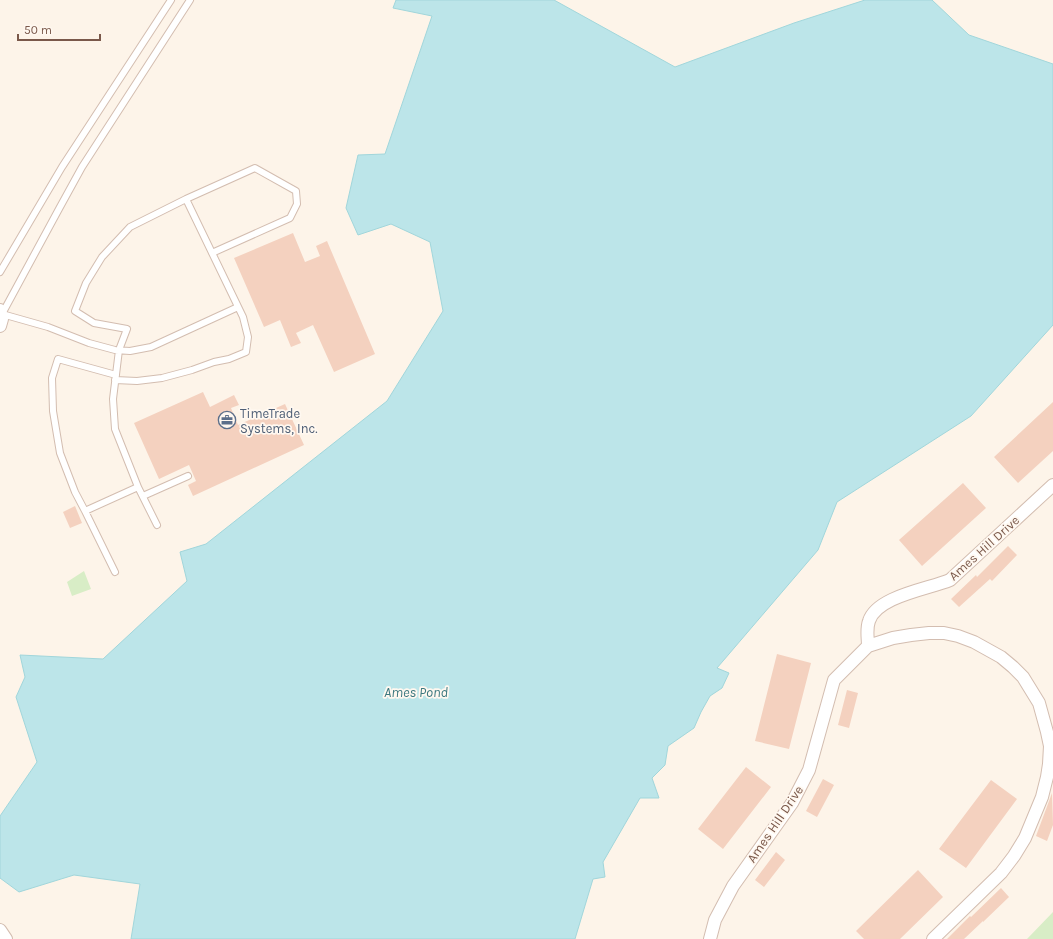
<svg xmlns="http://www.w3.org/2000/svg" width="1053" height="939" viewBox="0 0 1053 939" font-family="Karla,sans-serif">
	<rect width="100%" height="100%" fill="#fdf4e9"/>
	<path fill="#d8edc6" d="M84,571L91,589L72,596L67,582Z
		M1053,912V939H1027Z"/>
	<path fill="#bce5e9" stroke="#a1d6db" d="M396,0H554L675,67L794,23L865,0H932L969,35L1053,64V325L971,416L837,502L818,550L717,668L729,673L722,688L710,696L701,712L694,728L668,746L665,765L652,778L659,798H640L603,862L605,877L593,879L575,939H131L140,884L74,875L19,892L0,878V816L37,762L16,697L25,677L20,655L103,659L187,581L180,552L206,544L387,401L443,311L430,242L391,224L358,235L346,208L358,155L385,154L432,16L393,8Z"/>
	<path fill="#f4d1bf" d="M293,233L305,262L320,256L316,246L327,241L375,354L334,372L313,325L296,333L301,343L291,347L280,320L264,327L234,258Z
		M203,392L210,407L234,395L239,405L231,408L238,425L285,404L304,445L193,496L188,485L196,481L189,465L159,479L134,423Z
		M1053,402V451L1018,483L994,457Z
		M963,483L986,508L922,566L899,540Z
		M75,506L82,523L70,528L63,512Z
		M1008,546L1017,555L992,581L990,579L959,607L951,599L976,575L977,577Z
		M777,654L811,663L789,749L755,741Z
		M847,690L858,693L849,728L838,725Z
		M746,767L771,787L723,849L698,829Z
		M823,779L834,785L817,817L806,811Z
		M991,780L1017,799L966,868L939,849Z
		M1052,793L1053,825L1047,841L1036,836Z
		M776,852L785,860L764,887L755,880Z
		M918,870L943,897L900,939H864L856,931Z
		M1001,888L1009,897L983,922V921L964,939H947L970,916L971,917Z"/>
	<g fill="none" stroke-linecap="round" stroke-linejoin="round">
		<defs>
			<path id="service" d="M190,0L82,167L60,207L2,314L48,327L89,343L115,350L130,351L151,347L238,307
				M0,272L62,167L171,0
				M116,375L58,359L52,378L53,411L60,453L75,492L85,511L138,487
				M115,380L137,381L162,378L192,370L214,362L229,359L246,352L248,337L243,317L186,199
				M143,496L188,476
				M85,511L115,572
				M157,525L138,487L115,429L113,399L119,350L127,329L94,323L75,311L86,283L102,257L130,227L186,199L255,168L296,191L297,204L290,218L212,253"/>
			<path id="minor" d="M0,310L2,319L0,326
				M868,646C868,638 866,629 869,621C877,596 929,589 950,580L1053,485
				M0,930L6,939
				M710,939L715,920L733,886L792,803L809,770L834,680L868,646L893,638L911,635L929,633H944L958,636L974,642L1001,657L1013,667L1023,677L1039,703L1047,732L1050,746L1049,764L1047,777L1042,797L1025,838L1014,856L1001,873L933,939"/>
		</defs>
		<use href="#service" stroke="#d3bdb0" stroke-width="8"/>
		<use href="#minor" stroke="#d3bdb0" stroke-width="14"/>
		<use href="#service" stroke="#fff" stroke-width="6"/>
		<use href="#minor" stroke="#fff" stroke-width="12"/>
	</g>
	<defs>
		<symbol id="office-ring" viewBox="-11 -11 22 22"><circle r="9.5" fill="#fff8f0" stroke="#5c6f8a" stroke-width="1.5"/><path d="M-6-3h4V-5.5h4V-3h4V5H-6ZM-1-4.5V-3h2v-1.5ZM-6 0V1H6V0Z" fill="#5c6f8a"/></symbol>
	</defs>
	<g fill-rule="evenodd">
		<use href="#office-ring" x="217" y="410" width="20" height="20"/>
	</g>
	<g text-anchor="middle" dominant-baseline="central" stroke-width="3.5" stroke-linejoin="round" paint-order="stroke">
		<g font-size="13" fill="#4e5e75" stroke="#fff8f0" text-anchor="start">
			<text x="240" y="413">TimeTrade<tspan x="240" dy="15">Systems, Inc.</tspan></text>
		</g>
		<g font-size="13" fill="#7a584a" stroke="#fff8f0">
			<text transform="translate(984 548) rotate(-42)">Ames Hill Drive</text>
			<text transform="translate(775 824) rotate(-56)">Ames Hill Drive</text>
		</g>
		<g font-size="14" font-style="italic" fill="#3c787f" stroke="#fff8f0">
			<text x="416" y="692">Ames Pond</text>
		</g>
	</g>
	<path d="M18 34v6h82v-6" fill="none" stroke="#7a584a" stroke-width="2"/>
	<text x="24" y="34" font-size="12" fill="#7a584a" stroke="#fff8f0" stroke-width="3" paint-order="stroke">50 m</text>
</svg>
